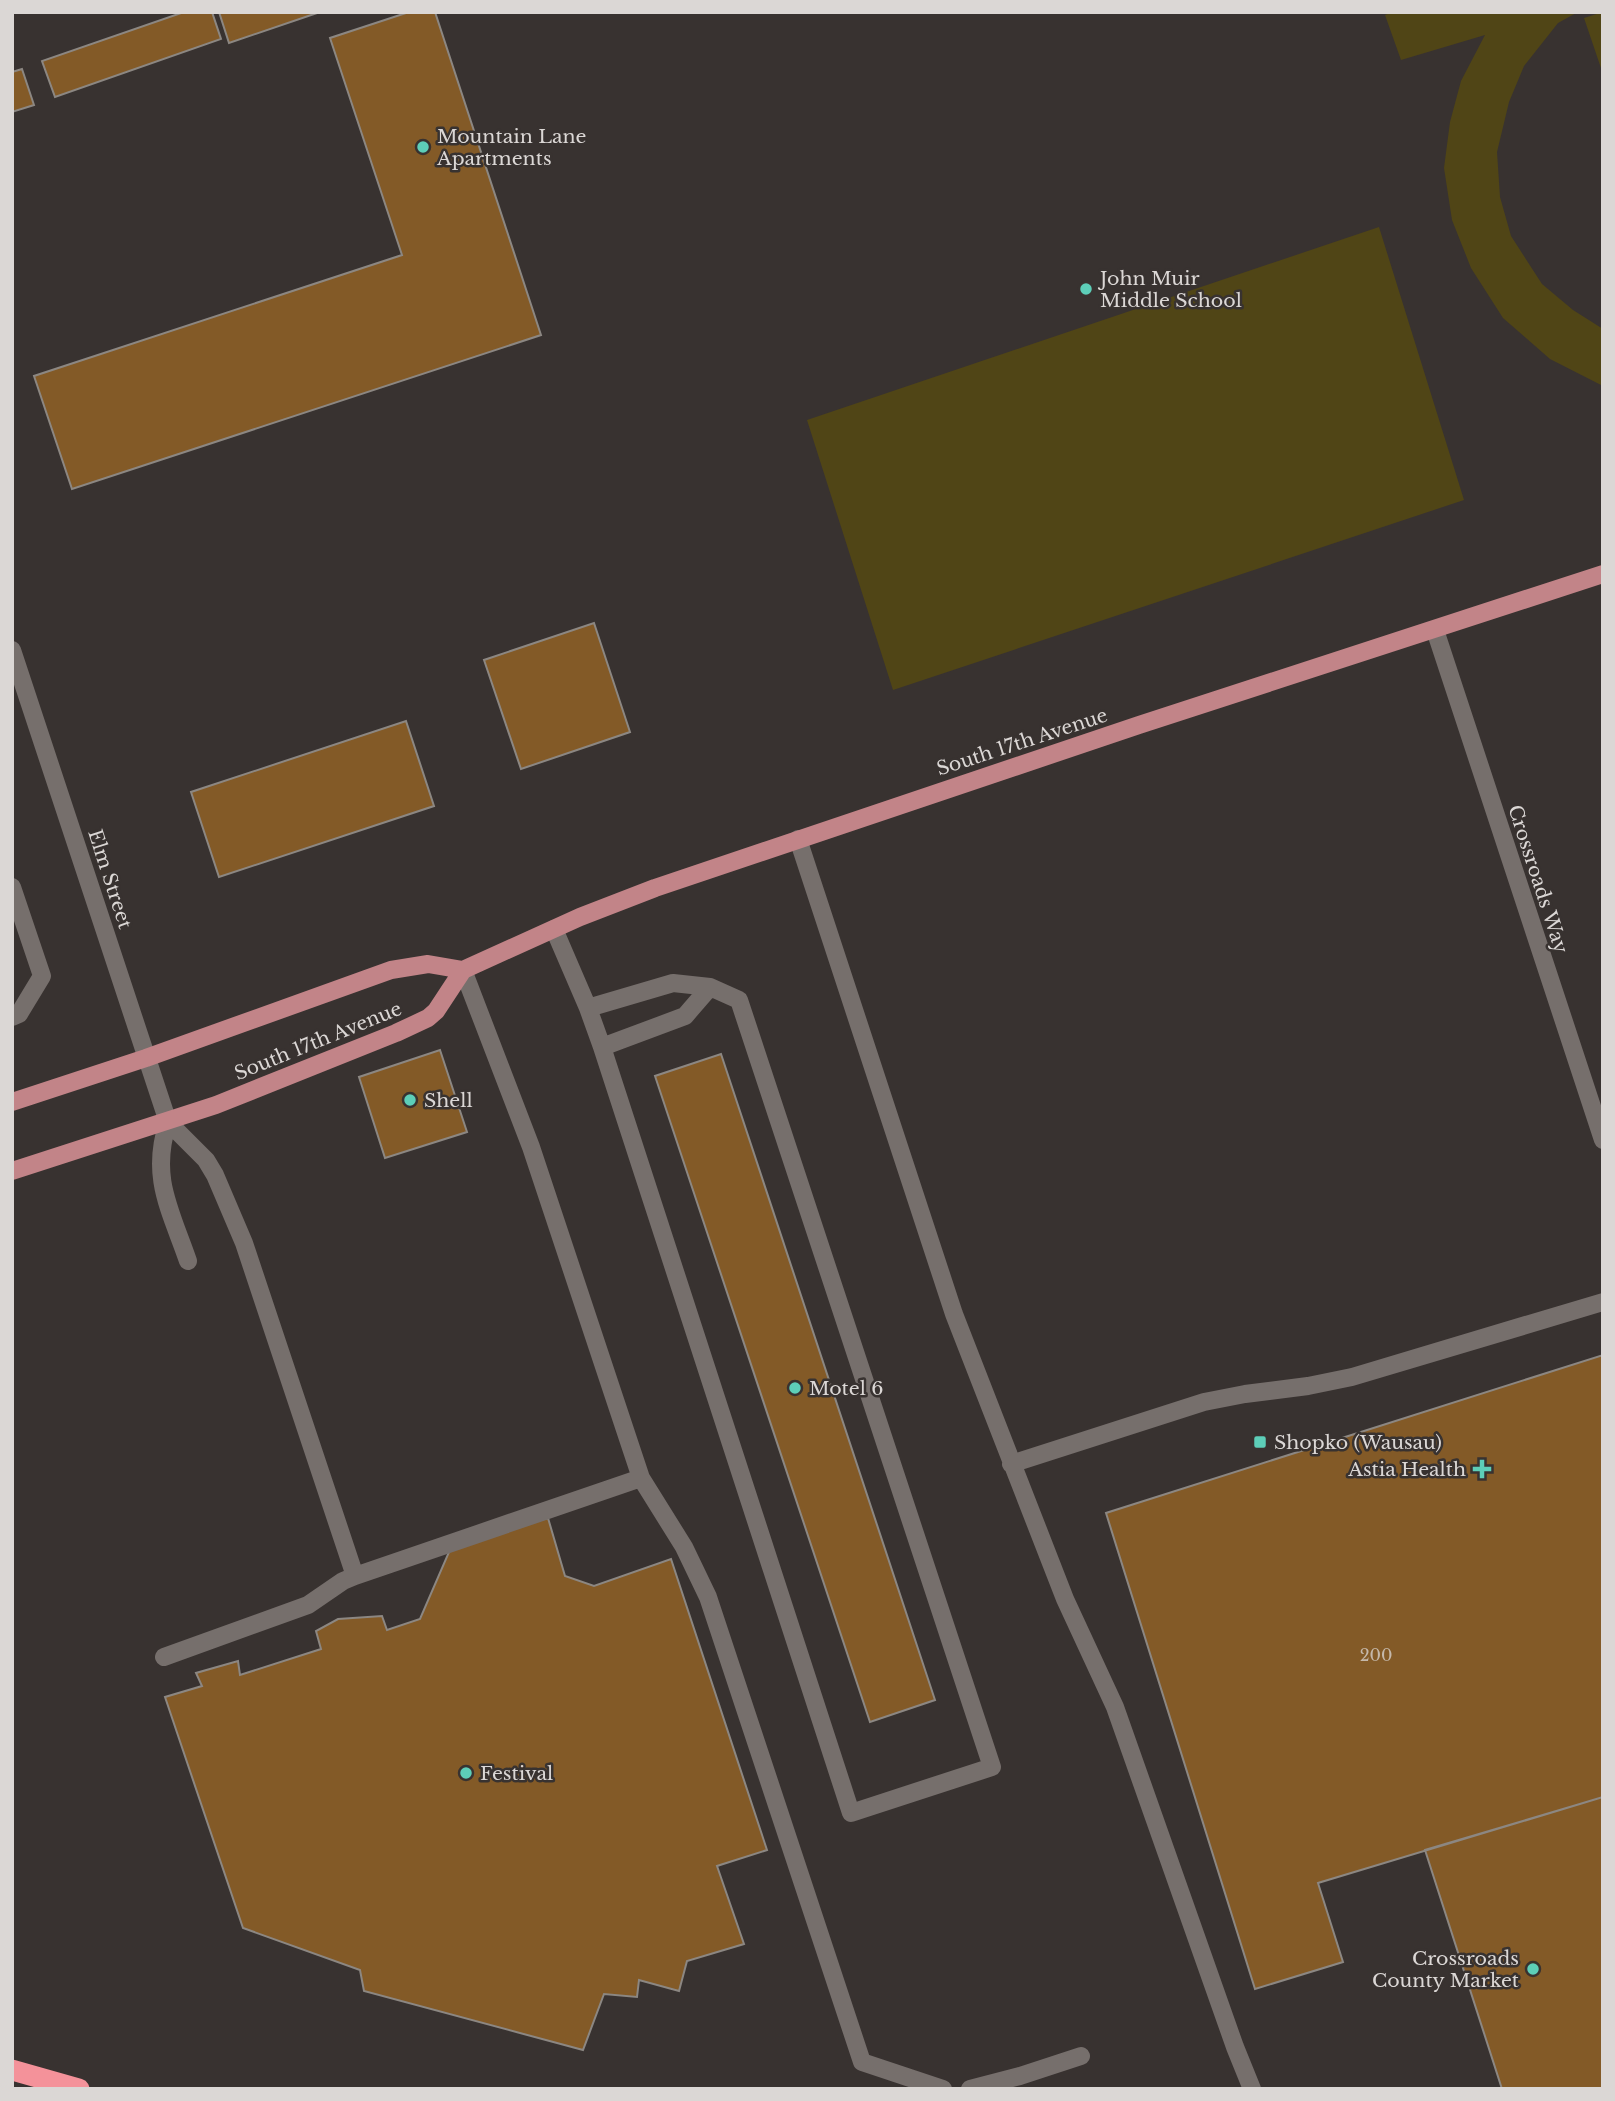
<svg xmlns="http://www.w3.org/2000/svg" width="1615" height="2101" viewBox="0 0 1615 2101" font-family="'Libre Baskerville',serif">
	<rect width="100%" height="100%" fill="#383230"/>
	<path fill="#504516" d="M1393,12H1578L1558,23L1524,66L1509,102L1497,152L1500,197L1511,236L1542,284L1573,310L1603,329V386L1550,359L1503,318L1471,268L1452,220L1444,168L1450,122L1461,81L1485,35L1401,60L1385,15Z
		M1603,12V74L1584,18Z
		M1379,227L1464,500L893,690L807,420Z"/>
	<path fill="#835a27" stroke="#8c8782" stroke-width="2" d="M184,12H212L221,39L55,97L42,61Z
		M219,12H320L229,43Z
		M409,12H435L541,335L72,489L34,376L402,255L330,38Z
		M22,69L34,105L12,112V72Z
		M594,623L630,732L521,769L484,660Z
		M406,721L434,806L219,877L191,792Z
		M440,1050L467,1132L385,1158L359,1077Z
		M721,1054L935,1700L870,1722L655,1076Z
		M1603,1355V1797L1318,1883L1343,1962L1255,1989L1106,1513Z
		M548,1518L565,1576L594,1586L671,1559L767,1850L717,1866L744,1944L687,1961L679,1991L639,1980L637,1997L604,1994L583,2050L364,1991L360,1970L243,1928L165,1697L202,1686L196,1673L238,1661L240,1675L321,1649L316,1631L338,1619L382,1616L387,1630L420,1619L452,1545Z
		M1603,1797V2089H1502L1425,1850Z"/>
	<g fill="none" stroke-linecap="round" stroke-linejoin="round">
		<path stroke="#766f6c" stroke-width="18" d="M1435,630L1603,1140
			M12,650L168,1122L206,1160L215,1175L244,1243L355,1576
			M798,839L954,1314L1065,1599L1115,1707L1235,2047L1252,2089
			M12,887L42,976L19,1014L12,1017
			M554,929L588,1008L602,1047L851,1813L992,1767L739,1000L710,987L673,983L588,1008
			M463,970L531,1147L641,1478L684,1547L708,1597L862,2062L943,2089
			M602,1047L685,1016L710,987
			M168,1122C150,1177 170,1209 188,1261
			M1011,1464L1204,1402L1245,1394L1308,1386L1352,1377L1603,1302
			M164,1657L308,1605L343,1581L355,1576L641,1478
			M970,2089L1020,2076L1081,2056"/>
		<path stroke="#c28488" stroke-width="18" d="M12,1102L146,1058L391,970L428,964L463,970
			M12,1171L216,1105L396,1033L428,1018L436,1011L463,970L580,917L655,888L1139,725L1603,574"/>
		<path stroke="#f4929a" stroke-width="21" d="M12,2070L79,2089"/>
	</g>
	<g fill="#5dceb8" stroke="#383230" stroke-width="2.5">
		<circle cx="423" cy="147" r="7"/>
		<circle cx="1086" cy="289" r="7"/>
		<circle cx="410" cy="1100" r="7"/>
		<circle cx="795" cy="1388" r="7"/>
		<rect x="1253" y="1435" width="14" height="14" rx="3.5"/>
		<path d="M1478.5 1458.5h7v7h7v7h-7v7h-7v-7h-7v-7h7z"/>
		<circle cx="466" cy="1773" r="7"/>
		<circle cx="1533" cy="1969" r="7"/>
	</g>
	<g text-anchor="middle" dominant-baseline="central" stroke-width="5" stroke-linejoin="round" paint-order="stroke">
		<g font-size="16" fill="#c5b8aa">
			<text x="1376" y="1655">200</text>
		</g>
		<g font-size="19" fill="#dbd7d5" stroke="#383230" text-anchor="start">
			<text x="437" y="136">Mountain Lane<tspan x="437" dy="22">Apartments</tspan></text>
			<text x="1100" y="278">John Muir<tspan x="1100" dy="22">Middle School</tspan></text>
			<text x="424" y="1100">Shell</text>
			<text x="809" y="1388">Motel 6</text>
			<text x="1274" y="1442">Shopko (Wausau)</text>
			<text x="1466" y="1469" text-anchor="end">Astia Health</text>
			<text x="480" y="1773">Festival</text>
			<text x="1519" y="1958" text-anchor="end">Crossroads<tspan x="1519" dy="22">County Market</tspan></text>
		</g>
		<g font-size="19" fill="#dbd7d5" stroke="#383230">
			<text transform="translate(1022 742) rotate(-18)">South 17th Avenue</text>
			<text transform="translate(110 879) rotate(72)">Elm Street</text>
			<text transform="translate(1538 879) rotate(72)">Crossroads Way</text>
			<text transform="translate(318 1041) rotate(-22)">South 17th Avenue</text>
		</g>
	</g>
	<rect width="1615" height="2101" fill="none" stroke="#dbd7d5" stroke-width="28"/>
</svg>
